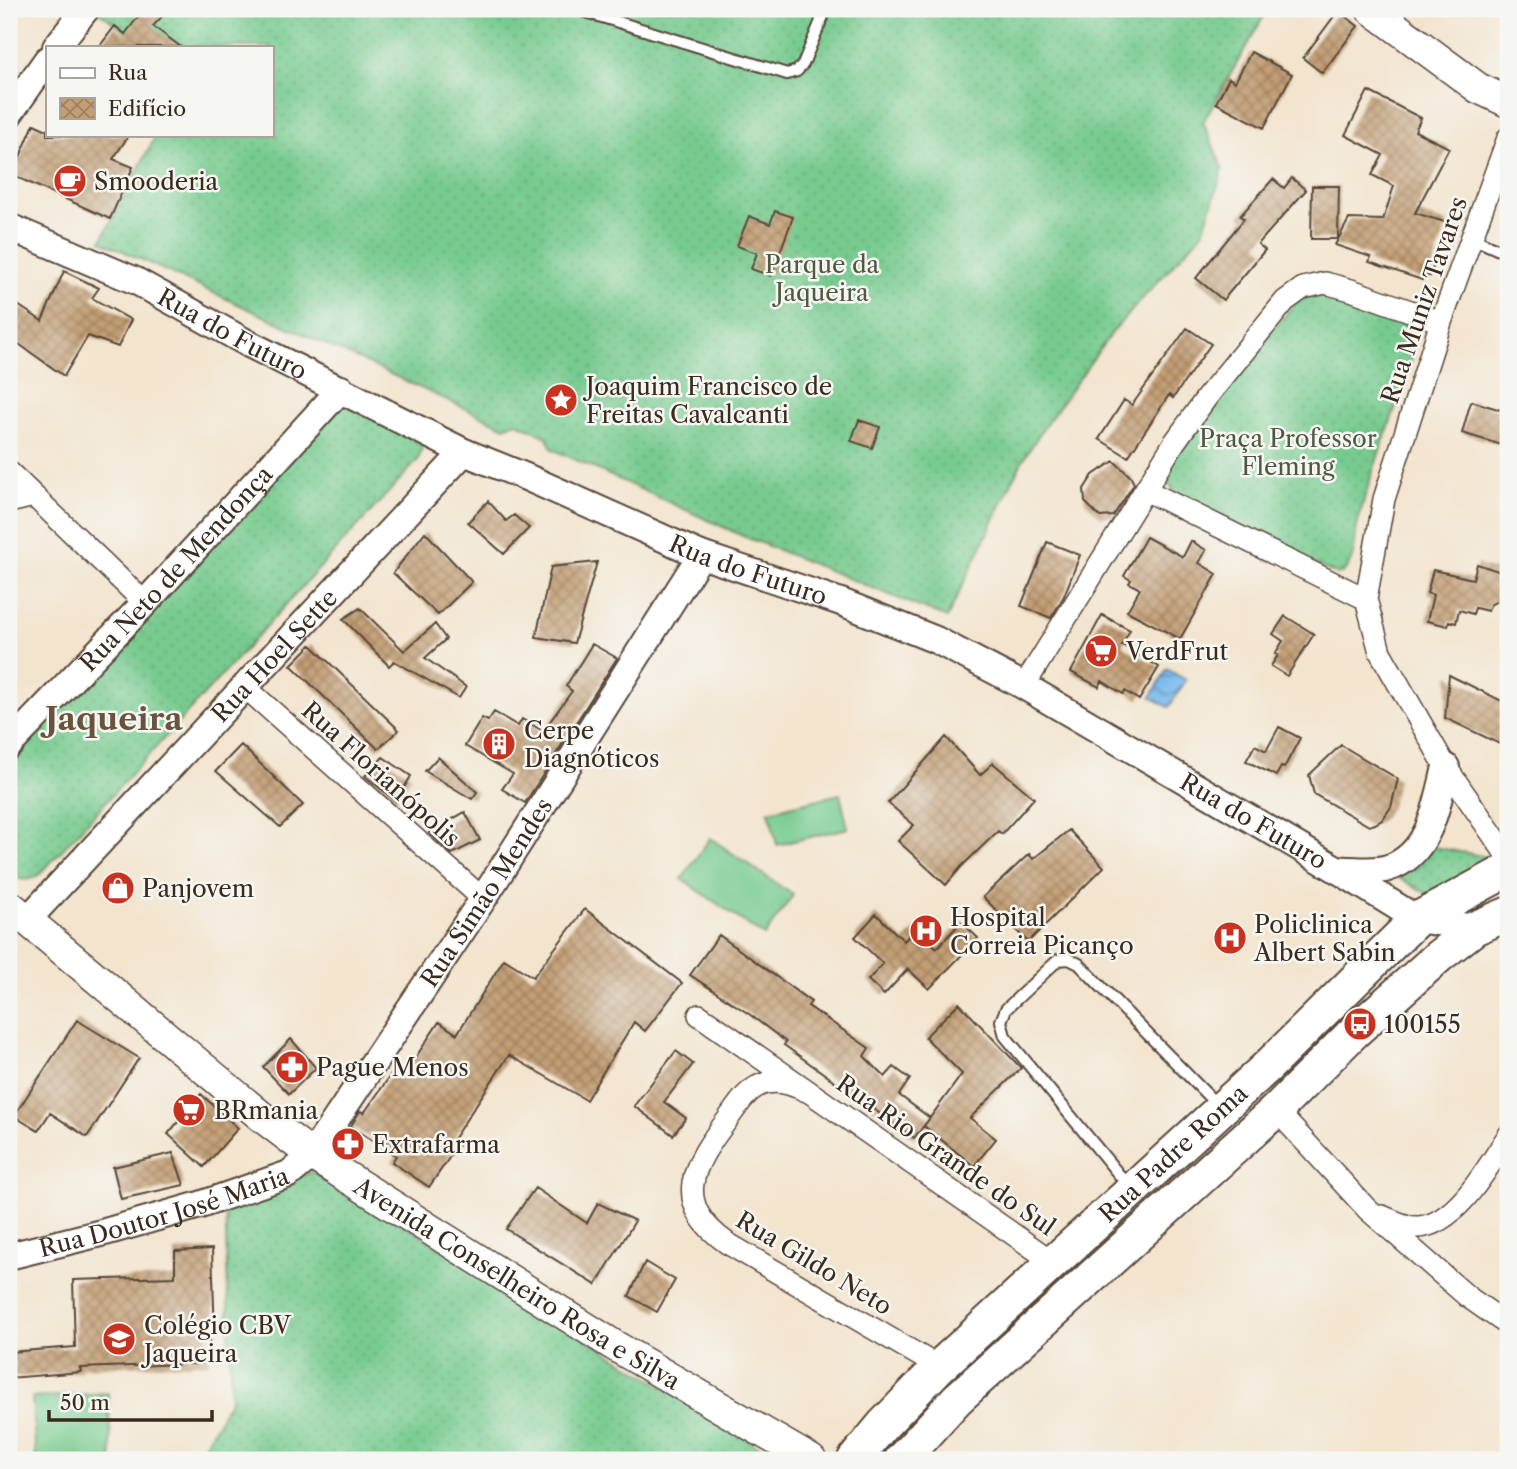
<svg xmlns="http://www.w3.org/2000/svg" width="1517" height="1469" viewBox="0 0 1517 1469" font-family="'Libre Caslon Text',serif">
	<defs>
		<pattern id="grass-dots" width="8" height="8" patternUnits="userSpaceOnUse" patternTransform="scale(1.75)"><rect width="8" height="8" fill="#77cb8f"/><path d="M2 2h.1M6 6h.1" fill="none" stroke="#68ae7b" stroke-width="1.8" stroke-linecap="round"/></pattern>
		<pattern id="water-waves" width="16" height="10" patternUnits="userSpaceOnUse" patternTransform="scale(1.75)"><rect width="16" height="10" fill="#78baed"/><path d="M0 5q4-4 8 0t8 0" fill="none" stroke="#6497bf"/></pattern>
		<pattern id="building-cross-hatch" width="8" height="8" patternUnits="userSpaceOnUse" patternTransform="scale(1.75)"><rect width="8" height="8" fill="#c29e74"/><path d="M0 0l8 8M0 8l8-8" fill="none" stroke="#9f815f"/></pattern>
	</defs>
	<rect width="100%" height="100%" fill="#f6f6f2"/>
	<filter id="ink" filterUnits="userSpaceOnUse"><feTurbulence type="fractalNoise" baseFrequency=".0143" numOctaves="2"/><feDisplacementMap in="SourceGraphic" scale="14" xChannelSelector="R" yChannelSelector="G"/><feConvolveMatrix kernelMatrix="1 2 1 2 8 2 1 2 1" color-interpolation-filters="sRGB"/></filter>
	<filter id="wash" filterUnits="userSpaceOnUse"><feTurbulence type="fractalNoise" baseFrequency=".00686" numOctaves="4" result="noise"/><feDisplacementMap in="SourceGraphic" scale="28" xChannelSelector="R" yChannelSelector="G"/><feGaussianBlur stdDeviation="1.57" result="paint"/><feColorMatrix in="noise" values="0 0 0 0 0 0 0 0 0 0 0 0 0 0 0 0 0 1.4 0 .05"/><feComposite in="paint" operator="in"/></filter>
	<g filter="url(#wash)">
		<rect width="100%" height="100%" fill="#f3e4ce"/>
		<path fill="url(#grass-dots)" stroke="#597a56" stroke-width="2" d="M102,9H1268L1203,122L1223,169L1203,232L1113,331L1040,433L1021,463L947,618L743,536L552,449L547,437L516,422L505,427L101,241L156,135H271V47H148L99,12Z
			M1318,294L1402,321L1414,330L1416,339C1402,403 1371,463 1357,527C1353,545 1358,565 1338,575L1251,536L1173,490L1165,476L1170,459L1297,300Z
			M348,403L423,445L418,460L41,873C30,882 20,882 9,873V755L338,406Z
			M1433,847L1488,857L1491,860L1430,895L1397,877L1418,867Z
			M317,1170L780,1460H196L231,1399L225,1205Z"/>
		<path fill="#77cb8f" stroke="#597a56" stroke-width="2" d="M840,794L848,828L777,845L769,811Z
			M710,838L793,895L764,936L682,879Z
			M108,1393L112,1460H36L32,1398Z"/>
		<path fill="url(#water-waves)" stroke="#5a7286" stroke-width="2" d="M1167,669L1186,680L1169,707L1151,697Z"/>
		<g id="blocks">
			<path fill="url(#building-cross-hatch)" d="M144,9H169L153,26L181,47H99L115,26L125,34Z
				M1338,11L1358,26L1322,73L1303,58Z
				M1251,52L1292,74L1264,128L1216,103L1229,78L1235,82Z
				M1368,91L1421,118L1415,131L1449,148L1415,213L1448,223L1430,276L1424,275L1422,280L1369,262L1371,257L1335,245L1349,219L1383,220L1394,186L1372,175L1383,155L1345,135Z
				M34,124L47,130V135H129L113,159L133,167L110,219L12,175Z
				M1292,178L1306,190L1258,244L1265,250L1223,300L1196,278L1244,219L1240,216L1273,179L1284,188Z
				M1312,186H1339L1338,239H1311Z
				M775,211L793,217L771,276L751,269L757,253L737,246L749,216L770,224Z
				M64,271L99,288L92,298L131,320L118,347L88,336L64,376L9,337V299L42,321Z
				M1187,328L1211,344L1173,398L1169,395L1128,457L1099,439L1124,400L1132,405Z
				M1471,401L1508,412V447L1462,433Z
				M859,420L880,427L872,448L851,441Z
				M1114,461L1131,477L1134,484L1113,516L1100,517L1085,502L1084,489L1093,475Z
				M488,501L506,521L514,515L529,528L504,554L468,522Z
				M425,532L472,582L438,615L393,573Z
				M1146,537L1183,557L1191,541L1206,550L1199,563L1217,574L1180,639L1127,611L1140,589L1129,583L1131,580L1124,576Z
				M1047,542L1080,555L1064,596L1051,618L1021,606Z
				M597,562L574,643L536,637L551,567Z
				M1477,564L1498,571L1508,566V595L1490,605L1488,611L1475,608L1473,614L1459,610L1456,623L1449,621L1448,626L1427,621L1433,595L1427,593L1433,570L1473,579Z
				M360,608L404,651L435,624L446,639L425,658L466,687L459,698L394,661L389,666L343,619Z
				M1102,615L1130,630L1122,645L1159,667L1139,700L1125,691L1123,694L1102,681L1099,687L1071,672Z
				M1285,616L1314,634L1287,676L1271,666L1278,655L1275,654L1283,641L1273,634Z
				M592,644L617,658L525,803L502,789L513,774L465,746L482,718L488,721L494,712L518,726L522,719L543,731L572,691L566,686Z
				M311,645L399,730L378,749L291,665Z
				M1449,675L1508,704V748L1445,718Z
				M1279,727L1300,738L1284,768L1281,767L1276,776L1246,761L1255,745L1266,751Z
				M946,737L980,775L993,763L1034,798L1002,834L998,831L961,867L946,885L898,841L914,825L888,803Z
				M241,745L303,805L280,827L216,771Z
				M1341,745L1398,779L1391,807L1382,820L1375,824L1369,826L1314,794L1309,775Z
				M383,757L411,776L396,801L365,776Z
				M438,757L477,792L472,799L425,771Z
				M465,812L480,840L452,854L429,833Z
				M1069,830L1104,867L1028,942L983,897L1029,854L1033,859Z
				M585,909L682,983L645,1031L634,1022L586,1100L509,1055L452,1141L458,1145L429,1187L392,1162L396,1156L351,1126L360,1111L364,1113L397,1066L406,1072L439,1022L457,1034L504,959L533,977Z
				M876,914L904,941L916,928L937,948L961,922L978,938L929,989L908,969L884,995L868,980L883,964L855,937Z
				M719,935L811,1002L808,1006L869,1048L864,1056L885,1077L894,1067L910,1079L899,1095L930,1118L914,1138L784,1045L786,1042L749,1014L690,975Z
				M959,1003L1021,1068L970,1118L996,1139L974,1166L924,1126L962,1074L925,1037Z
				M77,1020L139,1058L87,1137L50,1113L38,1131L14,1116Z
				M291,1039L316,1068L289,1094L263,1067Z
				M676,1051L693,1064L664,1102L686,1118L673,1135L634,1106Z
				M201,1094L238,1128L204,1167L168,1134Z
				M173,1153L184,1185L121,1199L113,1167Z
				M535,1188L587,1223L598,1203L635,1221L596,1285L506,1229Z
				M212,1249L215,1335H209L210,1363L80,1368L81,1372L9,1378V1352L75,1347L73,1280L175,1277V1251Z
				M645,1262L675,1280L657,1312L629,1296Z"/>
		</g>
	</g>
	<g filter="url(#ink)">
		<use href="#blocks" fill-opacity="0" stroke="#574638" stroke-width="2"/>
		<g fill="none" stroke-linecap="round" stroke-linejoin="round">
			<defs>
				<path id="service" d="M576,9L787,74L797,71L803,64L826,9
					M1472,238L1508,254
					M1130,1188L1005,1036L1001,1021L1006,1009L1058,960L1069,959L1079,964L1219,1107"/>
				<path id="minor" d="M1508,138L1441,322L1384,499L1366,599L1380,652L1446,767L1508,857
					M9,472L145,603
					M1145,490L1366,599
					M9,502L34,496
					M1024,686L1174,443L1207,397L1285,301L1303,288L1325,283L1351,290L1441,322
					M245,687L483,899
					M699,1015L1053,1262
					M809,1092C795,1086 782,1080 767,1083C749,1086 738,1105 728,1119C693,1164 670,1203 727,1243L939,1367
					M1276,1110L1367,1209L1468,1297L1508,1325
					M1382,1216C1392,1220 1407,1228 1418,1227C1457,1225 1489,1165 1508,1136"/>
				<g id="tertiary">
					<path d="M56,47L86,9"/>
					<path d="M9,114L47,60"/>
					<path id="s1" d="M9,227L136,281L249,344L464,452L526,477L701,555L841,602L936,640L1024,686L1338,870L1417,919L1475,928"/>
					<path id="s2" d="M9,745L145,603L341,389"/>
					<path d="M1338,870C1353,869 1374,873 1388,868C1430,855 1437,804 1446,767"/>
					<path id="s3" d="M27,920L464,452"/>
					<path id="s4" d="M9,1256L105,1232L200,1205L289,1174L312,1155L483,899L701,555"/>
				</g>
				<g id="secondary">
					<path d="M1371,9L1478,88L1508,102"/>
					<path id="s5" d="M9,905L262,1117L312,1155L615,1346L811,1460"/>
				</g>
				<g id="primary">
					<path id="s6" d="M854,1460L883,1425L939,1367L1268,1066L1417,919L1508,870"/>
					<path d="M901,1460L957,1399L1276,1110L1353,1033L1439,956L1475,928L1508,914"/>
				</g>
			</defs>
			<use href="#service" stroke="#574638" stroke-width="14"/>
			<use href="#minor" stroke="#574638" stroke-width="24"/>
			<use href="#tertiary" stroke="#574638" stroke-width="30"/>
			<use href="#secondary" stroke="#574638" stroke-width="33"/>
			<use href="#primary" stroke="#574638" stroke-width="37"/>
			<use href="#service" stroke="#fff" stroke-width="10"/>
			<use href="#minor" stroke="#fff" stroke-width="21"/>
			<use href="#tertiary" stroke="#fff" stroke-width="26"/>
			<use href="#secondary" stroke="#fff" stroke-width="30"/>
			<use href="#primary" stroke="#fff" stroke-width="33"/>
		</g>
	</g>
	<defs>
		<symbol id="cafe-disc" viewBox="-11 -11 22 22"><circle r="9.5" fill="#c8321e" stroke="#f6f6f2"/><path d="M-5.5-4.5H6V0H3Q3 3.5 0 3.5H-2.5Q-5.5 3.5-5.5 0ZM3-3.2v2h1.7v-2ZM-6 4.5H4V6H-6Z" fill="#fff"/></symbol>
		<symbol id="sight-disc" viewBox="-11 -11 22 22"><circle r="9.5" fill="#c8321e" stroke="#f6f6f2"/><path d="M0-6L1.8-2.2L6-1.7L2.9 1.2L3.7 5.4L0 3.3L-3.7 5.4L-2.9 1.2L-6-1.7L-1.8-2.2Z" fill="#fff"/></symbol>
		<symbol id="supermarket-disc" viewBox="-11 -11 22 22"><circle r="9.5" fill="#c8321e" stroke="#f6f6f2"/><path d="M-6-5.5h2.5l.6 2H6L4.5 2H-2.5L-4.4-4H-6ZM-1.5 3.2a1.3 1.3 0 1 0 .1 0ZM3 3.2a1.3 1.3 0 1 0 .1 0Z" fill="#fff"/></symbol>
		<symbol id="building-disc" viewBox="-11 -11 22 22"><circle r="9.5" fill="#c8321e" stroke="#f6f6f2"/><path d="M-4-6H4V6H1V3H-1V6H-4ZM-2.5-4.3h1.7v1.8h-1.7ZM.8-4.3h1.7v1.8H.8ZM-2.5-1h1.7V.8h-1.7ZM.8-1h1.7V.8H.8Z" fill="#fff"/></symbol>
		<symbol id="shop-disc" viewBox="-11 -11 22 22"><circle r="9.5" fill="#c8321e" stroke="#f6f6f2"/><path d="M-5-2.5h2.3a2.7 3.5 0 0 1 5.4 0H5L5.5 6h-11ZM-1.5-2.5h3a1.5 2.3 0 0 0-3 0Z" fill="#fff"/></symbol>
		<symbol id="hospital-disc" viewBox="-11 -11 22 22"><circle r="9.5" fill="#c8321e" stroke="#f6f6f2"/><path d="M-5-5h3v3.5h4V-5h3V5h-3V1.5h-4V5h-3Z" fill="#fff"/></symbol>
		<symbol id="bus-disc" viewBox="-11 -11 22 22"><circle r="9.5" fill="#c8321e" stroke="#f6f6f2"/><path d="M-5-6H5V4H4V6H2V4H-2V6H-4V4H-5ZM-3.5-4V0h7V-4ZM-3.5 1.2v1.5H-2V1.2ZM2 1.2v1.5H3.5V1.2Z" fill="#fff"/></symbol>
		<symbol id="pharmacy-disc" viewBox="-11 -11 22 22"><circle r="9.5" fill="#c8321e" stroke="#f6f6f2"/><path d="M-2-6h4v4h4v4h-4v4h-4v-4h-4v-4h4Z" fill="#fff"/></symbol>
		<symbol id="school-disc" viewBox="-11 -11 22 22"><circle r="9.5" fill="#c8321e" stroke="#f6f6f2"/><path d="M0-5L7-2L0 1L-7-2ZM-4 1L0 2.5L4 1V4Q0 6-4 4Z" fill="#fff"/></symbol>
	</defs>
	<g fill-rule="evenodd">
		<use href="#cafe-disc" x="51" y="162" width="38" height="38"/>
		<use href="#sight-disc" x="542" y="381" width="38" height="38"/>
		<use href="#supermarket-disc" x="1082" y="632" width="38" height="38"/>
		<use href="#building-disc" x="480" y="725" width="38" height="38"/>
		<use href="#shop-disc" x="99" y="869" width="38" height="38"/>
		<use href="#hospital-disc" x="907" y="912" width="38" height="38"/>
		<use href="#hospital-disc" x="1211" y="919" width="38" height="38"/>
		<use href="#bus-disc" x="1341" y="1005" width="38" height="38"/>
		<use href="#pharmacy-disc" x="273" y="1048" width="38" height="38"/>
		<use href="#supermarket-disc" x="170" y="1091" width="38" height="38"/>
		<use href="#pharmacy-disc" x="329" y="1125" width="38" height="38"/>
		<use href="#school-disc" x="100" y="1320" width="38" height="38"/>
	</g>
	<g text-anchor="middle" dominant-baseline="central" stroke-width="5" stroke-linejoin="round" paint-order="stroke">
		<g font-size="24" fill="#3b2a1e" stroke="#f6f6f2" text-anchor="start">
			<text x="94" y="181">Smooderia</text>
			<text x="586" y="386">Joaquim Francisco de<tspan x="586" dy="28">Freitas Cavalcanti</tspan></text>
			<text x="1126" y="651">VerdFrut</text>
			<text x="524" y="730">Cerpe<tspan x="524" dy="28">Diagnóticos</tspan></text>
			<text x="142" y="888">Panjovem</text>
			<text x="950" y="917">Hospital<tspan x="950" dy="28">Correia Picanço</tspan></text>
			<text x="1254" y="924">Policlinica<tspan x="1254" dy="28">Albert Sabin</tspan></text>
			<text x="1384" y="1024">100155</text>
			<text x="316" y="1067">Pague Menos</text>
			<text x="214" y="1110">BRmania</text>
			<text x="372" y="1144">Extrafarma</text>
			<text x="144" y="1325">Colégio CBV<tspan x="144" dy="28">Jaqueira</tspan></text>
		</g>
		<g font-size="24" fill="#4d5a40" stroke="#f6f6f2">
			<text x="822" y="264">Parque da<tspan x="822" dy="28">Jaqueira</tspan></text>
			<text x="1288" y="438">Praça Professor<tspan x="1288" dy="28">Fleming</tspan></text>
		</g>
		<g font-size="24" fill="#3b2a1e" stroke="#f6f6f2">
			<text transform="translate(1424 300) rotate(-71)">Rua Muniz Tavares</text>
			<text stroke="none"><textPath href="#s1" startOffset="248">Rua do Futuro</textPath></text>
			<text stroke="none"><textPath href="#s2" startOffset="243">Rua Neto de Mendonça</textPath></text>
			<text stroke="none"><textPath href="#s1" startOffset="816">Rua do Futuro</textPath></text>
			<text stroke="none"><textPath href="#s3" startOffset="362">Rua Hoel Sette</textPath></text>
			<text transform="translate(381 774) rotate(42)">Rua Florianópolis</text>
			<text stroke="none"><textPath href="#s1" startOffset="1382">Rua do Futuro</textPath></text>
			<text stroke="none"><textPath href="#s4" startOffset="637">Rua Simão Mendes</textPath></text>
			<text stroke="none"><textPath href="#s6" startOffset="443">Rua Padre Roma</textPath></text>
			<text transform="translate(946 1155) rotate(35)">Rua Rio Grande do Sul</text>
			<text stroke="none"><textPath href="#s4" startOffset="161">Rua Doutor José Maria</textPath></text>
			<text transform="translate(814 1263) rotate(31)">Rua Gildo Neto</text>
			<text stroke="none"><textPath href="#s5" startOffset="635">Avenida Conselheiro Rosa e Silva</textPath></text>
		</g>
		<g font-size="32" font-weight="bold" fill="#6a533c" stroke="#f6f6f2">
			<text x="114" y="718">Jaqueira</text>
		</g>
	</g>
	<rect width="1517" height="1469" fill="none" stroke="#f6f6f2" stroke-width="35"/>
	<rect x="46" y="46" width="228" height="91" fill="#f6f6f2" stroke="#aba49d" stroke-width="2"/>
	<rect x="60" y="68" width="35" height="10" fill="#ffffff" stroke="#aba49d" stroke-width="2"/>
	<text x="108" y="80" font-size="21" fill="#3b2a1e">Rua</text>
	<rect x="60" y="98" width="35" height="21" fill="url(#building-cross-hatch)" stroke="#aba49d" stroke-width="2"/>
	<text x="108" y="116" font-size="21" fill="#3b2a1e">Edifício</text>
	<path d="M49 1410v10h163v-10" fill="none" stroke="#3b2a1e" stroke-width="3.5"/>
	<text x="60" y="1410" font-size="21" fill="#3b2a1e" stroke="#f6f6f2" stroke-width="5" paint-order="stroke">50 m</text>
</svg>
